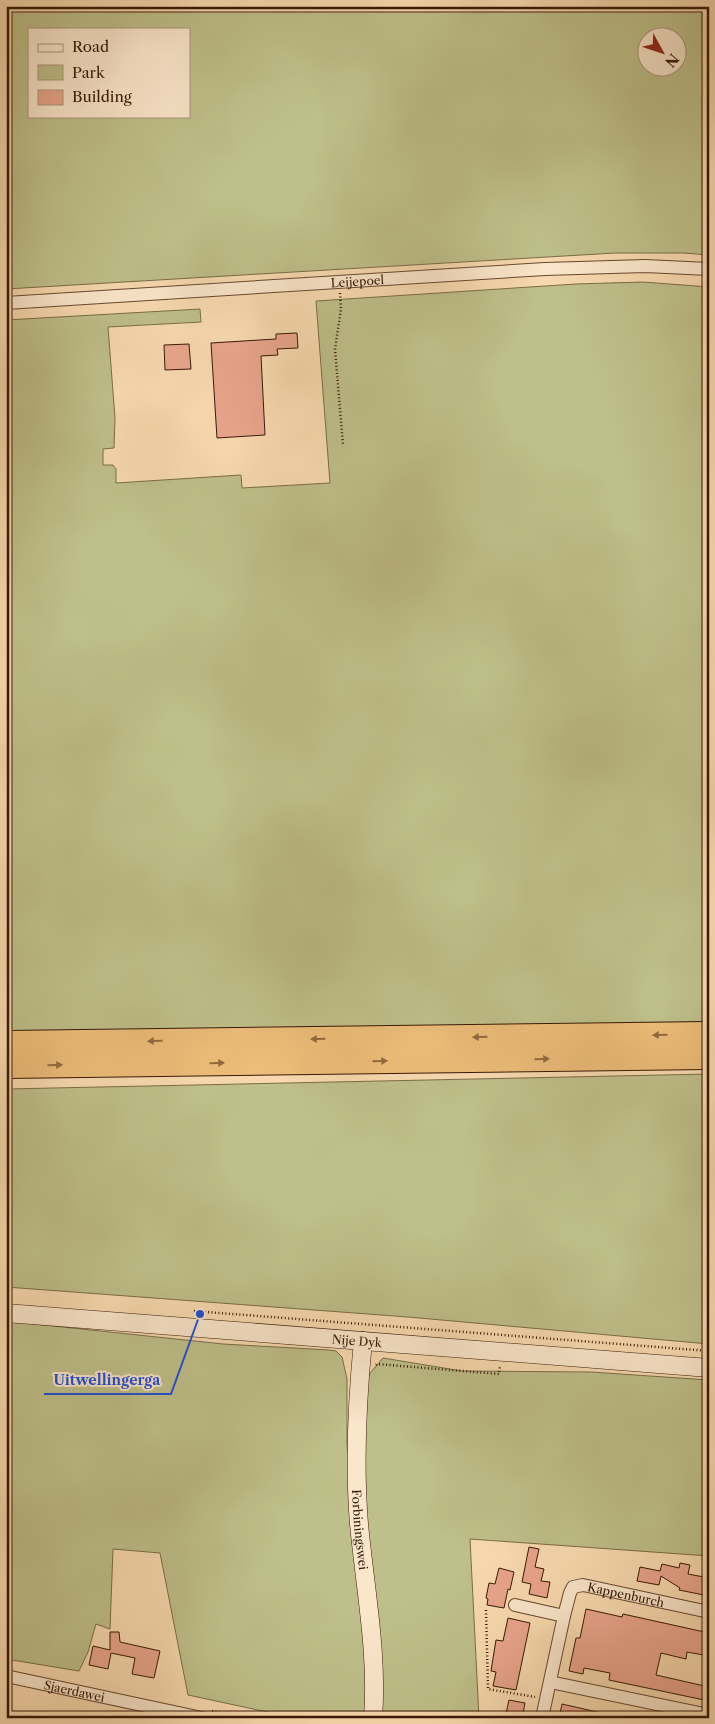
<svg xmlns="http://www.w3.org/2000/svg" width="715" height="1724" viewBox="0 0 715 1724" font-family="'Libre Caslon Text',serif">
	<rect width="100%" height="100%" fill="#f8d9af"/>
	<filter id="stains"><feTurbulence type="fractalNoise" baseFrequency=".004" numOctaves="4"/><feColorMatrix values="0 0 0 0 .2 0 0 0 0 .09 0 0 0 0 .02 0 0 0 .5 -.17"/></filter>
	<radialGradient id="worn" r=".72"><stop offset=".6" stop-color="#630" stop-opacity="0"/><stop offset="1" stop-color="#630" stop-opacity=".3"/></radialGradient>
	<path fill="#bebf8a" stroke="#7b6c48" fill-rule="evenodd" d="M6,6H709V255L684,253H615L6,289ZM29,29H189V116H29ZM648,38H678V68H648Z
		M643,282L709,287V1024L6,1034V320L200,309L201,322L108,327L115,418L114,448L103,449V465H113L116,469V483L241,475L242,488L330,483L316,301L576,284Z
		M709,1074V1344L408,1317L6,1287V1089Z
		M6,1321L223,1344L329,1350L336,1351L342,1357L347,1379V1444L355,1551L368,1676V1718H295L188,1695L160,1553L113,1549L110,1629L96,1624L88,1652L79,1671L6,1659Z
		M383,1358L462,1371L591,1372L709,1380V1556L470,1539L479,1718H379L361,1487L365,1386L370,1373Z"/>
	<path fill="#e9a58c" stroke="#381905" d="M297,333L298,348L277,349L278,355L261,356L265,435L217,438L211,343L276,339V334Z
		M189,344L191,369L165,370L164,345Z
		M529,1547L539,1549L535,1567L544,1569L541,1581L550,1582L547,1598L529,1594L531,1584L522,1582Z
		M680,1563L690,1565L688,1574L709,1578V1596L679,1590L680,1588L661,1576L659,1585L637,1581L640,1567L660,1571L662,1564L679,1568Z
		M499,1568L514,1572L510,1590L508,1589L504,1608L487,1605L488,1599L486,1598L489,1583L495,1584Z
		M586,1609L622,1617L623,1614L709,1633V1656L687,1652L686,1659L661,1653L656,1675L709,1687V1701L609,1680L610,1673L584,1668L583,1674L569,1671L576,1638H580Z
		M508,1618L530,1623L516,1690L493,1686L496,1672L491,1671L496,1640L503,1641Z
		M110,1632H119L120,1642L160,1651L154,1678L132,1674L135,1658L111,1653L108,1669L89,1665L93,1646L110,1650Z
		M509,1700L525,1703L522,1718H505Z
		M562,1704L606,1714L605,1718H559Z"/>
	<g fill="none" stroke-linecap="round" stroke-linejoin="round">
		<defs>
			<g id="street">
				<path id="s1" d="M6,303L545,269L645,266L709,269"/>
				<path d="M515,1605L564,1616"/>
				<path id="s2" d="M6,1676L202,1718"/>
				<path d="M550,1682L709,1715"/>
				<path id="s3" d="M542,1718L564,1616L570,1593L573,1587L583,1585L709,1612"/>
			</g>
			<g id="secondary">
				<path id="s4" d="M6,1313L709,1368"/>
				<path id="s5" d="M363,1341C357,1402 354,1463 359,1524C365,1588 378,1654 373,1718"/>
			</g>
			<path id="highway" d="M6,1043L709,1034
				M6,1066L709,1057"/>
		</defs>
		<use href="#street" stroke="#684930" stroke-width="14"/>
		<use href="#secondary" stroke="#381905" stroke-width="19"/>
		<use href="#highway" stroke="#381905" stroke-width="26"/>
		<path stroke="#381905" stroke-width="2.5" stroke-dasharray="1 2.5" stroke-linecap="butt" d="M340,293L341,309L335,349L343,445
			M194,1311L709,1351
			M376,1365L377,1364L499,1374L500,1366
			M486,1610L488,1689L535,1697
			M212,1711L242,1718"/>
		<use href="#street" stroke="#fae6cb" stroke-width="12"/>
		<use href="#secondary" stroke="#fae6cb" stroke-width="18"/>
		<use href="#highway" stroke="#ecbc78" stroke-width="24"/>
	</g>
	<defs><path id="oneway-solid" d="M-6-.8H1V-3.2L6.5 0L1 3.2V.8H-6Z" transform="scale(1.25)"/></defs>
	<g fill="#926a3e">
		<use href="#oneway-solid" transform="translate(660 1035) rotate(179)"/>
		<use href="#oneway-solid" transform="translate(480 1037) rotate(179)"/>
		<use href="#oneway-solid" transform="translate(318 1039) rotate(179)"/>
		<use href="#oneway-solid" transform="translate(155 1041) rotate(179)"/>
		<use href="#oneway-solid" transform="translate(542 1059) rotate(-1)"/>
		<use href="#oneway-solid" transform="translate(380 1061) rotate(-1)"/>
		<use href="#oneway-solid" transform="translate(217 1063) rotate(-1)"/>
		<use href="#oneway-solid" transform="translate(55 1065) rotate(-1)"/>
	</g>
	<g text-anchor="middle" dominant-baseline="central" stroke-width="4" stroke-linejoin="round" paint-order="stroke">
		<g font-size="12" fill="#381905" stroke="#fae6cb">
			<text stroke="none"><textPath href="#s1" startOffset="352">Leijepoel</textPath></text>
			<text stroke="none"><textPath href="#s4" startOffset="352">Nije Dyk</textPath></text>
			<text stroke="none"><textPath href="#s5" startOffset="189">Forbiningswei</textPath></text>
			<text stroke="none"><textPath href="#s3" startOffset="189">Kappenburch</textPath></text>
			<text stroke="none"><textPath href="#s2" startOffset="70">Sjaerdawei</textPath></text>
		</g>
	</g>
	<path fill="none" stroke="#1d4ed8" stroke-width="2" d="M200 1314L171 1394H44"/>
	<circle fill="#1d4ed8" stroke="#fae6cb" stroke-width="2" cx="200" cy="1314" r="5"/>
	<g font-size="14" text-anchor="middle" font-weight="bold" fill="#1d4ed8" stroke="#fae6cb" stroke-width="4" stroke-linejoin="round" paint-order="stroke">
		<text x="107" y="1385">Uitwellingerga</text>
	</g>
	<rect width="715" height="1724" fill="none" stroke="#f8d9af" stroke-width="25"/>
	<rect x="8" y="8" width="700" height="1709" fill="none" stroke="#381905" stroke-width="2.5"/>
	<rect x="12" y="12" width="690" height="1699" fill="none" stroke="#381905"/>
	<rect x="28" y="28" width="162" height="90" fill="#fae6cb" stroke="#ac947c"/>
	<rect x="38" y="44" width="25" height="8" fill="#fae6cb" stroke="#ac947c"/>
	<text x="72" y="52" font-size="15" fill="#381905">Road</text>
	<rect x="38" y="65" width="25" height="15" fill="#bebf8a" stroke="#ac947c"/>
	<text x="72" y="78" font-size="15" fill="#381905">Park</text>
	<rect x="38" y="90" width="25" height="15" fill="#e9a58c" stroke="#ac947c"/>
	<text x="72" y="102" font-size="15" fill="#381905">Building</text>
	<g transform="translate(662 52) rotate(130)"><circle r="24" fill="#fae6cb" stroke="#ac947c"/>
	<path d="M0-4L9 19L0 12L-9 19Z" fill="#8f2418"/>
	<text y="-8" font-size="14" font-weight="bold" text-anchor="middle" fill="#381905">N</text>
	</g>
	<rect width="100%" height="100%" filter="url(#stains)"/>
	<rect width="100%" height="100%" fill="url(#worn)"/>
</svg>
